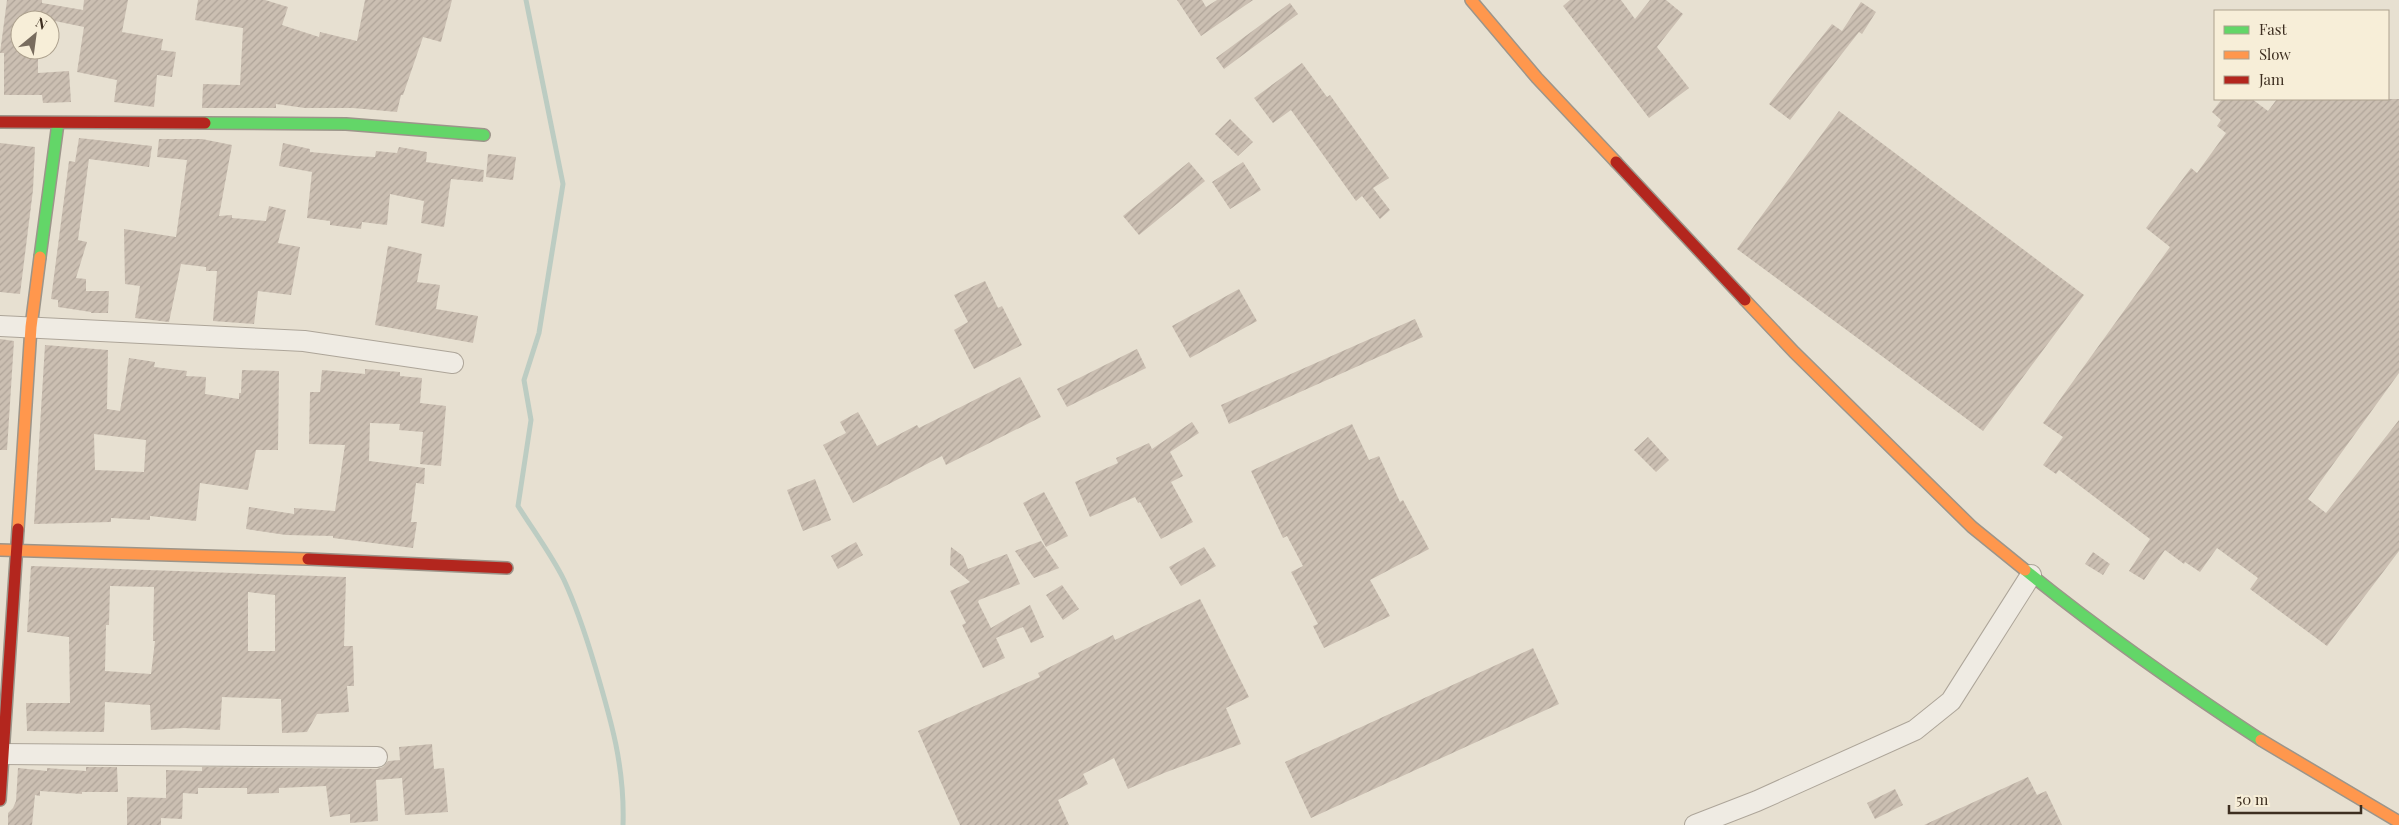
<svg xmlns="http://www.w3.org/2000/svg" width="2399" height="825" viewBox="0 0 2399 825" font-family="'Playfair Display',serif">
	<defs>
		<pattern id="building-hatch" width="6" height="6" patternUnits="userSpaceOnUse" patternTransform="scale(1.25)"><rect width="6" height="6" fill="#cbbfb2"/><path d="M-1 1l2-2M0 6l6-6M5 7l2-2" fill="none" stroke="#afa499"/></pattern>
	</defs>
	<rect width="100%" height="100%" fill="#e7e0d1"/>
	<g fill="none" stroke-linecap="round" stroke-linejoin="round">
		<path stroke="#bcccc2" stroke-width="5" d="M526,0L563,184L539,333L524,380L531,420L518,506C533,530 551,554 564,580C577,608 586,636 595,666C611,720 625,767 623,825"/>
	</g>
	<path fill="url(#building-hatch)" fill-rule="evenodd" d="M7,0H42V3L83,10L84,0H128L122,32L163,39L161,50L176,52L172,77L157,75L154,107L114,102L117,80L77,72L84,27L50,20H20V50H38V73L69,71L71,102L43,103L42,95H4V53H0Z
		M198,0H265L288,7L282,25L319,37L320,32L357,41L365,0H452L441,42L423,37L403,95H401L397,112L353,108H305L276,104V108H202L203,84L240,85L243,28L195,20Z
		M1177,0H1202L1206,7L1217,0H1253L1201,36Z
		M1570,0H1621L1635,19L1650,0H1666L1683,14L1657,47L1689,88L1649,118L1563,6Z
		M1861,2L1876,12L1862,34L1859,32L1790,120L1769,104L1832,24L1842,31Z
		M1290,3L1298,14L1224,69L1216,58Z
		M1302,63L1327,97L1330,95L1389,178L1373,188L1390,210L1380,219L1362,196L1356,201L1291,110L1273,123L1254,98Z
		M2222,99H2252L2268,111L2277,99H2399V373L2308,499L2326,513L2399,420V551L2327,646L2250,589L2258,578L2217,548L2200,572L2185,562L2184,564L2165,550L2144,580L2129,571L2150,539L2059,470L2056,474L2043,465L2063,437L2043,423L2170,247L2146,228L2191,168L2197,173L2226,133L2217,126L2221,120L2212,112Z
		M1839,111L2084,295L1983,431L1737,249Z
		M1230,119L1253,142L1238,156L1215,134Z
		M79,138L152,146L149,167L89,159L78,240L87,242L76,278L86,279V291H109L108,313H91V312L58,307V300L51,299L69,161L75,162Z
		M159,139H202L232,145L219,216L232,215V218L266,221L269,206L286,210L278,243L300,247L291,295L258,291L254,324L213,321L217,271H206V267L181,264L169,322L135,318L140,286L125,284L124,229L176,237L187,160L157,157Z
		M0,143L35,147L33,190L20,294L0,292Z
		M283,143L310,149V152L355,156L375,157L376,151L397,153L399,147L427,152L426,162L484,170L483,182L451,179L444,227L421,223L424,201L390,194L387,225L362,222L361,229L330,225V221L307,218L312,172L279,166Z
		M488,154L516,157L513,180L486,177Z
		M1189,162L1205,181L1139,235L1123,216Z
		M1243,162L1261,190L1230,209L1212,182Z
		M388,246L422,254L417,282L440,285L436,309L478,316L473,343L375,325Z
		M985,281L998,308L1002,306L1022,345L974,369L954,330L968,322L954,295Z
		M1239,289L1257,321L1190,358L1172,326Z
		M1415,319L1423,337L1229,424L1221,405Z
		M0,339L14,341L7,450H0Z
		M45,345L108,350L107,409L120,411L129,358L155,362L154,367L187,371L186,376L206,377L205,394L239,399V393H241L242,370L279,371L278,450H256L248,490L200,483L196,521L150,516V520L111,518V522L34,524ZM94,434L146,440L144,472L95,470Z
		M1137,349L1146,368L1067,407L1057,389Z
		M365,369L400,372V376L422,378L420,403L446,406L441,466L420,464L423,432L399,430L400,424L370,423L369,461L425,468L424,484L416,483L411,522H417L413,548L333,538V536L286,535L246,529L249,507L294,514V508L335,511L345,445L309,444L310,392H320L322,370L365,374Z
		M1020,377L1041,417L946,465L942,456L853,503L823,445L846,433L840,422L858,412L877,446L917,425L919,428Z
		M1192,422L1199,433L1170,452L1183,476L1171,482L1193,522L1161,539L1140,502L1138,503L1135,497L1090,517L1075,482L1118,463L1116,458L1149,443L1152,449Z
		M1352,424L1369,460L1379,456L1400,502L1403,500L1429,549L1370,580L1390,616L1324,648L1313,626L1318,624L1291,572L1303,566L1287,536L1283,538L1251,471Z
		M1648,437L1669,460L1656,472L1634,450Z
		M815,479L831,520L803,531L787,490Z
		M1044,492L1068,536L1046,547L1023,503Z
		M1041,541L1059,568L1034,578L1015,551Z
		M856,542L863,555L838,569L831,556Z
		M951,547L963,556L968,569L1007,554L1020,584L979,600L978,602L991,628L1030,605L1044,637L1031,643L1023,627L996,638L1005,658L983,668L962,625L966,623L950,591L970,582L950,565Z
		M1204,547L1216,566L1181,586L1169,567Z
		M2093,552L2110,564L2103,575L2085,564Z
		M31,566L346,577L344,646H353L354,686H347L349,712L317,714L307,732L282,733L281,699L222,697L220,730L184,728L151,730L150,705L105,702L104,732L27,731L26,703H70L69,637L27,632ZM110,586L154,587L153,641H155L151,674L105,671L106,625H109ZM248,592L275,595V651H248Z
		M1062,585L1079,609L1063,620L1046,595Z
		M1200,599L1249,697L1226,708L1241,744L1164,773L1128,789L1114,758L1083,774L1088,784L1058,800L1069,825H960L918,731L1040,677L1038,673L1113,635L1115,640Z
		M1533,648L1559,704L1311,818L1285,762Z
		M432,744L434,769L444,768L448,812L405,815L402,778L376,780L378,821L350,823V814L330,817L326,786L279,788V793L247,794V788H198V794L183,793L182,819L161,818V825H127V797L166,798V770L202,771V767L377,769L383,767L388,761L400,760L399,747Z
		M86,767H117L118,792H82V794L40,791V796L35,795L32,825H8V813L13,808L16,801L18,768L47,771V768L86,771Z
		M2028,777L2037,795L2046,791L2062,825H1924Z
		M1895,789L1903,805L1875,819L1867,803Z"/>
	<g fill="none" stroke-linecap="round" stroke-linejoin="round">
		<defs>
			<path id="street" d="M0,326L304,341L453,363
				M0,754L377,757
				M1695,825L1757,801L1915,730L1951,701L2031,575"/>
			<path id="fast" d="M205,123L346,124L484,135
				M40,257L58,123
				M2025,570C2100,631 2180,687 2261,740"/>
			<path id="slow" d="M1471,0L1537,78L1616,162
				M1745,300L1794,352L1972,527L2025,570
				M18,529L31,327L40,257
				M0,550L308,559
				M2261,740L2399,822"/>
			<path id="jam" d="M0,122L205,123
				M1616,162L1745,300
				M308,559L507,568
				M0,800L18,529"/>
		</defs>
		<use href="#street" stroke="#ada599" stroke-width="22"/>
		<use href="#fast" stroke="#9c958a" stroke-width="14"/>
		<use href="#slow" stroke="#9c958a" stroke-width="14"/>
		<use href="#jam" stroke="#9c958a" stroke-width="14"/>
		<use href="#street" stroke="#efebe3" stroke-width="20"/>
		<use href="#fast" stroke="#63d668" stroke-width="11"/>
		<use href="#slow" stroke="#ff974d" stroke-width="11"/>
		<use href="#jam" stroke="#b3261e" stroke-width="11"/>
	</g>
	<rect x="2214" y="10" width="175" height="90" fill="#f7eed8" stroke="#ada18e"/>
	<rect x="2224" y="26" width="25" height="8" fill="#63d668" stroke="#ada18e"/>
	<text x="2259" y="35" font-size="15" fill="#3d2e20">Fast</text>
	<rect x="2224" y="51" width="25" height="8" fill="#ff974d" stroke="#ada18e"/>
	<text x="2259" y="60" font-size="15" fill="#3d2e20">Slow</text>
	<rect x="2224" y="76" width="25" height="8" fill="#b3261e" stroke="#ada18e"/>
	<text x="2259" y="85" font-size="15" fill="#3d2e20">Jam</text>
	<g transform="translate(35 35) rotate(29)"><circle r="24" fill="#f7eed8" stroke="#ada18e"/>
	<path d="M0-4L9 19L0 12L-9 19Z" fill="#786c5e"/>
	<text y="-8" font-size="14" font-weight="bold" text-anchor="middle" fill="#3d2e20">N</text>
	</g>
	<path d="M2229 805v8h132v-8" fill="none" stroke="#3d2e20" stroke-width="2.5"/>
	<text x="2236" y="805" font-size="15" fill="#3d2e20" stroke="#f7eed8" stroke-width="4" paint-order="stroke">50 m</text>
</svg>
